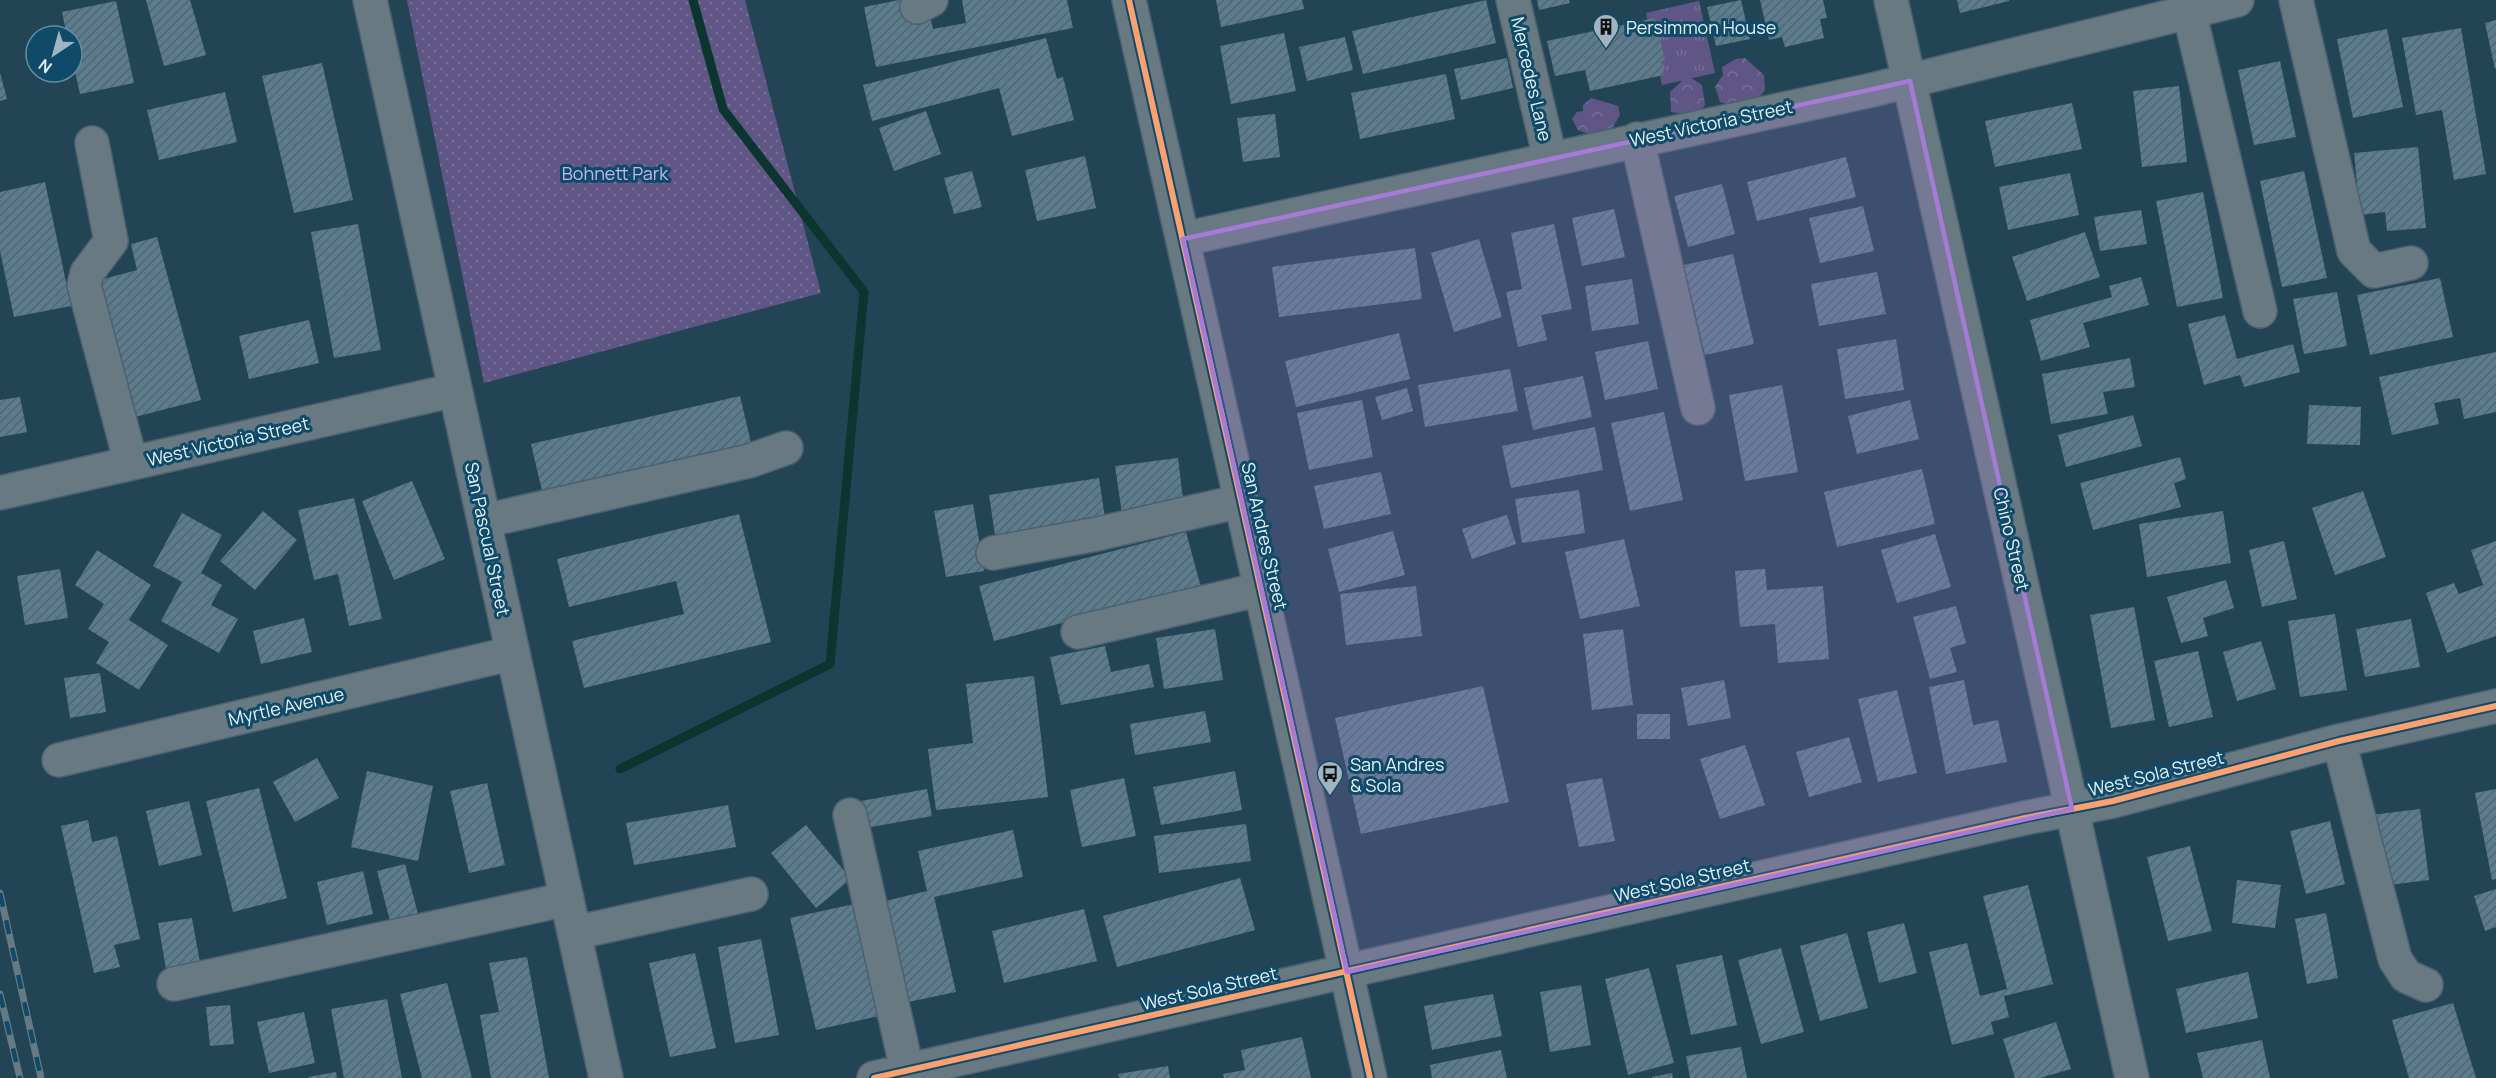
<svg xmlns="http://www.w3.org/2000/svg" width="2496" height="1078" viewBox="0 0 2496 1078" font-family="Manrope,sans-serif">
	<defs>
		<pattern id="grass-tufts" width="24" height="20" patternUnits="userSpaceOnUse" patternTransform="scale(1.5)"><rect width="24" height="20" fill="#605685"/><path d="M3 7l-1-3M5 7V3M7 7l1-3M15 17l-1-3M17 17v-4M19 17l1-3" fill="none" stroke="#776f97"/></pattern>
		<pattern id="forest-crowns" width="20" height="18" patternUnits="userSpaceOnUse" patternTransform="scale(1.5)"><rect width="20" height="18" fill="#605685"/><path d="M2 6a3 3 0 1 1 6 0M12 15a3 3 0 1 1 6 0" fill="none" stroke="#776f97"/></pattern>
		<pattern id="park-dots" width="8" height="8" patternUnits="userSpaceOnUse" patternTransform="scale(1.5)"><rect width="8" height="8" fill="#605685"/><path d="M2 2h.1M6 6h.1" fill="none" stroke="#776f97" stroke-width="1.8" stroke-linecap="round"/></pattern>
		<pattern id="building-hatch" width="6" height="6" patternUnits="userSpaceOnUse" patternTransform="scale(1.5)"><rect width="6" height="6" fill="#5c7c8e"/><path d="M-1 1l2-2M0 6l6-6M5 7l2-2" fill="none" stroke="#516570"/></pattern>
	</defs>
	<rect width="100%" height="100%" fill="#234455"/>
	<path fill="url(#grass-tufts)" d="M1699,1L1715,73L1662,85L1646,13Z"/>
	<path fill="url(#forest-crowns)" d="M1745,58L1764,75L1765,90C1752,108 1739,107 1720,102L1715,87L1723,75L1722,67L1736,59Z
		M1690,77L1702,85L1705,105L1697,116L1683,118L1678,113L1671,112L1670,92L1684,79Z
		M1591,98L1618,106L1620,115L1613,127L1600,138L1578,130L1572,119L1577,112L1583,111V105Z"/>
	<path fill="url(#park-dots)" d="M407,0H745L821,293L484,383Z"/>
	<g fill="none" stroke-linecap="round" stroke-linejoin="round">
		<path stroke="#0c352f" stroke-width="9" d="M620,769L830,664L864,292L723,109L693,0"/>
	</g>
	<path fill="url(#building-hatch)" d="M146,0H190L206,55L164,66Z
		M899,0H907L912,24L931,20L933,29L966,23L962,0H1067L1073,28L876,67L864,7Z
		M1216,0H1302L1304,9L1221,27Z
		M1486,0L1496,43L1363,74L1352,31Z
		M1537,0H1569L1570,3L1539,10Z
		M1741,0L1750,39L1716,46L1707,7Z
		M1760,0H1823L1827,18L1820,19L1824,38L1785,47L1782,37L1769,40Z
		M1957,0H2009V1L1960,13Z
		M116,1L134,83L80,94L72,58V36H67L62,12Z
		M1655,18L1665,60L1661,61L1664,75L1590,91L1585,70L1555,76L1547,41Z
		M2496,20V68L2495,69L2485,23Z
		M2461,28L2486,174L2454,180L2442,110L2416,115L2402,38Z
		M2387,29L2403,107L2353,118L2337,39Z
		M1284,33L1296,91L1231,104L1220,46Z
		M1345,37L1353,70L1307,81L1299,47Z
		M1046,38L1057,79L1063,77L1074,120L1012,136L999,88L872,121L863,85Z
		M1507,58L1513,88L1461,100L1454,69Z
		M2280,61L2296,137L2254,145L2238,70Z
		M322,63L353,200L294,213L262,76Z
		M0,73L7,99L0,101Z
		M1446,74L1455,119L1360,139L1351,93Z
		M2179,86L2187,162L2142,167L2133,91Z
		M225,92L237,142L159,160L147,110Z
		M2072,103L2082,149L1995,167L1985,121Z
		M926,111L941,154L894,171L879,128Z
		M1275,114L1280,157L1243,162L1237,118Z
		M2418,147L2426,228L2387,231L2385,212L2360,215L2354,153Z
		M1085,156L1096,208L1037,221L1025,170Z
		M1846,157L1856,197L1757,221L1747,182Z
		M972,171L982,207L954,214L944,178Z
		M2304,171L2327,278L2282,287L2260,181Z
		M2070,173L2079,215L2008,230L1999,187Z
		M45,182L71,306L14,317L0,251V192Z
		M1722,184L1735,234L1688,247L1674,196Z
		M2203,192L2223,298L2177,307L2156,201Z
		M1863,206L1874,251L1820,263L1809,218Z
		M1614,209L1625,257L1582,266L1572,218Z
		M2141,210L2147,244L2100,251L2094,217Z
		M358,224L381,350L334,358L311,232Z
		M1554,224L1572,309L1541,315L1547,340L1518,347L1506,292L1522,289L1511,233Z
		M2085,232L2100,277L2027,301L2012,257Z
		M157,237L201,400L127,419L89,283L137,270L131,244Z
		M1479,239L1502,317L1454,332L1431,253Z
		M1415,248L1422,299L1279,317L1272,267Z
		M1733,254L1754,344L1705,355L1684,265Z
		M1877,272L1886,314L1819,326L1811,284Z
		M2141,277L2149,305L2083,323L2090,347L2041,361L2030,320L2112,297L2109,286Z
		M2440,278L2453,337L2370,355L2357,295Z
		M1632,279L1639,324L1592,331L1585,286Z
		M2337,292L2347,346L2304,354L2293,299Z
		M2225,315L2237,359L2293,344L2300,372L2244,387L2240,375L2204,385L2188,324Z
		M309,320L319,363L249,379L239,336Z
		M1399,333L1410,379L1296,407L1285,361Z
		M1896,339L1904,390L1845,399L1837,349Z
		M1648,341L1658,389L1605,400L1595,352Z
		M2496,352V412L2464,419L2460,398L2434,403L2439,424L2392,435L2379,377Z
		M2130,358L2135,387L2103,392L2108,414L2051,424L2042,374Z
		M1510,369L1518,411L1425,427L1418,385Z
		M1583,376L1592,417L1533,430L1524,388Z
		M1782,385L1798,472L1745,481L1729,395Z
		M1407,388L1413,411L1382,420L1375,397Z
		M740,396L752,447L543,495L531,444Z
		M20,397L27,432L0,437V400Z
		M1362,400L1373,457L1309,470L1297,413Z
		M1910,400L1919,439L1857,454L1848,416Z
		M2309,405L2361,407L2360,445L2307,444Z
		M1664,412L1683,500L1630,511L1611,423Z
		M2133,415L2142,446L2066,467L2058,435Z
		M1595,427L1603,470L1511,488L1502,446Z
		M2180,457L2186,479L2174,483L2181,507L2093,530L2080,483Z
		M1178,458L1184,507L1122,514L1115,466Z
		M1922,469L1935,524L1837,547L1824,492Z
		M1381,472L1391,514L1324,529L1314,486Z
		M1099,478L1105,518L995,535L989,495Z
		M412,481L445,559L394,580L362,501Z
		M1579,490L1585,533L1522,543L1515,499Z
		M2363,491L2386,557L2335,575L2312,508Z
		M354,498L382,619L349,626L338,574L314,580L298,510Z
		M973,504L984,571L946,577L934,511Z
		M263,511L297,540L255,590L220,561Z
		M2223,511L2231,563L2147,577L2139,524Z
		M182,513L222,535L201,573L222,585L211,605L238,619L219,653L161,621L182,582L153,566Z
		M739,514L771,642L584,688L572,641L684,614L676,581L569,607L557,559Z
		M1507,515L1516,544L1472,559L1462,529Z
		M1393,531L1405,575L1339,592L1328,549Z
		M1186,532L1202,591L1171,594L994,641L979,586Z
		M1935,534L1951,587L1897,603L1881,550Z
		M1624,539L1640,606L1580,619L1565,552Z
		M2284,541L2297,599L2262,607L2249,550Z
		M2496,541V636L2447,653L2426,593L2454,583L2459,594L2483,585L2471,550Z
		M97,550L151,585L129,620L168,645L139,690L96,663L109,642L88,629L104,604L75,585Z
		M60,569L68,618L25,625L17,576Z
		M1765,569L1767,590L1823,586L1829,659L1778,663L1775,624L1740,627L1735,571Z
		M2226,580L2234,608L2203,618L2208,636L2181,643L2167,597Z
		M1416,586L1422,636L1346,645L1340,594Z
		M1956,606L1966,643L1950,648L1957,672L1930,679L1913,617Z
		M2134,607L2155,720L2111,728L2090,615Z
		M2335,614L2347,690L2300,697L2288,621Z
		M304,618L312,652L261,664L253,631Z
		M2411,619L2420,667L2365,677L2356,629Z
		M1215,629L1223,680L1164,689L1156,638Z
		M1623,629L1633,705L1592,710L1583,634Z
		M2261,641L2276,689L2237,701L2223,652Z
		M1105,646L1111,672L1149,664L1154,687L1061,705L1050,657Z
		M2198,651L2213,717L2169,727L2154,661Z
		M100,673L106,712L70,718L64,678Z
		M1034,676L1048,797L936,810L928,749L973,743L966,684Z
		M1724,680L1731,718L1688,726L1681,688Z
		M1964,680L1973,725L1998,720L2007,762L1946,774L1929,687Z
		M1483,686L1509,802L1361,834L1335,718Z
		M1897,690L1917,773L1878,782L1858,699Z
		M1205,711L1211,742L1135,755L1130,724Z
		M1637,714H1670V739H1637Z
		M1849,737L1862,782L1809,797L1796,752Z
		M1745,745L1765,805L1720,819L1700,759Z
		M317,758L339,798L295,822L273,782Z
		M367,771L433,786L418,861L351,847Z
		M1235,771L1242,810L1161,825L1153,787Z
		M1124,778L1136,836L1082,847L1070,790Z
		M1602,778L1615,841L1579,847L1566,784Z
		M487,783L505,865L469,873L450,791Z
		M259,788L287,898L233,912L206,801Z
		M927,789L932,816L866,828L861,801Z
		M2496,789V879L2492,880L2475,793Z
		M189,801L202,855L159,866L146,811Z
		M728,805L736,847L634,865L626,823Z
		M2420,809L2429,880L2381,886L2371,815Z
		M88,820L92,842L117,836L140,939L114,945L120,967L94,973L61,826Z
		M2330,821L2345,884L2306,894L2290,831Z
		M1246,824L1251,861L1159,873L1154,836Z
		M806,825L851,879L816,908L771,853Z
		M1013,830L1023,877L934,897L956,992L908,1002L885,901L927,891L918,851Z
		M2190,846L2212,931L2168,941L2147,857Z
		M405,864L419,918L391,925L377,871Z
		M363,871L373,914L327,925L317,882Z
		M1240,878L1255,930L1117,967L1103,916Z
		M2237,880L2281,885L2275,928L2232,923Z
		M2028,885L2053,984L2004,996L2009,1017L1991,1022L1994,1034L1952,1045L1929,952L1967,943L1980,996L2007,989L1983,896Z
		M2496,889V927L2485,931L2474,896Z
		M854,904L879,1016L816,1030L790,918Z
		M1084,909L1097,961L1004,983L992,931Z
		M2326,913L2338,978L2307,984L2295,919Z
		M192,918L200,963L166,969L158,923Z
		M1904,923L1917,973L1879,983L1867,932Z
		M1847,933L1868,1008L1820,1021L1800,946Z
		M761,939L779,1035L735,1043L718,947Z
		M1781,948L1804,1032L1761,1044L1738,960Z
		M695,953L716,1048L670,1057L649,963Z
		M1722,955L1737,1025L1691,1035L1676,965Z
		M527,957L549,1078H491L480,1015L499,1012L489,963Z
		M1649,968L1674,1063L1628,1075L1605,979Z
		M2248,972L2258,1018L2186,1033L2176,989Z
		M447,983L472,1078H422L400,994Z
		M1581,985L1591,1045L1550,1052L1540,992Z
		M1493,994L1502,1036L1432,1050L1424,1006Z
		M387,999L402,1078H344L331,1009Z
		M2453,1003L2476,1078H2409L2392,1020Z
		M230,1005L234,1044L210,1046L206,1007Z
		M304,1012L315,1063L269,1073L257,1022Z
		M2056,1022L2071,1069L2040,1078H2015L2003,1039Z
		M1302,1037L1311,1078H1224L1223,1074L1245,1070L1241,1050Z
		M2262,1040L2270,1078H2203L2197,1053Z
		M1741,1047L1747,1078H1690L1686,1056Z
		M1501,1050L1507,1078H1432L1430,1065Z
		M1168,1066L1170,1078H1119L1118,1074Z
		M336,1072L337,1078H309L308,1077Z
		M1672,1073L1673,1078H1652V1077Z"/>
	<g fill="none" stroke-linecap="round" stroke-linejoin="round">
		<defs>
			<path id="minor" d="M370,0L606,1078
				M1129,0L1370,1078
				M1513,0L1550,158
				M1891,0L2132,1078
				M2296,0L2354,251L2374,271L2411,263
				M917,7L931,0
				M2189,11L2260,311
				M1637,139L1698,408
				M92,143L111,241L87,273L84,285L131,463
				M1183,239L1872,90L2237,0
				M0,493L455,390
				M484,521L749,461L786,448
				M993,553L1097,534L1241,501
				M1078,632L1261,589
				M2339,741L2395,959L2406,976L2426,985
				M59,760L513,653
				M850,815L907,1070
				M574,933L751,894
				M174,984L567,899
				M874,1078L2025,818L2113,801L2339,741L2496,706"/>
		</defs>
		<use href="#minor" stroke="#4a626f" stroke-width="36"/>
		<use href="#minor" stroke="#697982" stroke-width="33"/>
		<defs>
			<path id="rail" d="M0,893L41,1078
				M0,994L20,1078"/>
		</defs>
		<use href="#rail" stroke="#667a84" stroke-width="7"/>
		<use href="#rail" stroke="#0f4a69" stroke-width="4.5" stroke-dasharray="14" stroke-linecap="butt"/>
		<defs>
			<path id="cycleway" d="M1129,0L1370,1078
				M874,1078L2025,818L2113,801L2339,741L2496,706"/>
		</defs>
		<use href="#cycleway" stroke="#0f4a69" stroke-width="10"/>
		<use href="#cycleway" stroke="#fca06f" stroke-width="6"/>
	</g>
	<path fill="#a57bd7" fill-opacity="0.2" stroke="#a57bd7" stroke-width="4.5" stroke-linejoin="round" d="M1910,81L2072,809L1347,972L1183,239Z"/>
	<defs>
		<symbol id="building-pin" viewBox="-11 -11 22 30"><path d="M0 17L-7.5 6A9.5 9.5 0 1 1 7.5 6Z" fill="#a0b4c1" stroke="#0f4a69"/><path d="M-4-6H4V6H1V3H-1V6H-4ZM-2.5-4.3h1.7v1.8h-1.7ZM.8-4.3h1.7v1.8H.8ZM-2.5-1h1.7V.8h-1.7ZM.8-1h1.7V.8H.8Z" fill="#111"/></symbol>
		<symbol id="bus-pin" viewBox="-11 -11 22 30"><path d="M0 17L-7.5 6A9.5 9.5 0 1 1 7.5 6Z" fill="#a0b4c1" stroke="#0f4a69"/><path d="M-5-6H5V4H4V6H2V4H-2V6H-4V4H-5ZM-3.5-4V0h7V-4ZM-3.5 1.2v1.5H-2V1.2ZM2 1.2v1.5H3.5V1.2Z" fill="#111"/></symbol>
	</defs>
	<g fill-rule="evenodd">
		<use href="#building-pin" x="1591" y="12" width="30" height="40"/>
		<use href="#bus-pin" x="1315" y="759" width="30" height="40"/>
	</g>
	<g text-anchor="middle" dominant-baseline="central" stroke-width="6" stroke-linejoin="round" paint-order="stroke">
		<g font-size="18" fill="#e4f1fb" stroke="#0f4a69" text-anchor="start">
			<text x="1626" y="27">Persimmon House</text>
			<text x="1350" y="764">San Andres<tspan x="1350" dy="21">&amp; Sola</tspan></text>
		</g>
		<g font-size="18" fill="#e4f1fb" stroke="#0f4a69">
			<text transform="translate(1532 79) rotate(77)">Mercedes Lane</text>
			<text transform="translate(1711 123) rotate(-12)">West Victoria Street</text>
			<text transform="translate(228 441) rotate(-13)">West Victoria Street</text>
			<text transform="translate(1265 536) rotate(77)">San Andres Street</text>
			<text transform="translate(488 539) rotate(78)">San Pascual Street</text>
			<text transform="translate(2012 539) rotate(77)">Chino Street</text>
			<text transform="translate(286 706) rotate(-13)">Myrtle Avenue</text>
			<text transform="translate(2156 773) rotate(-14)">West Sola Street</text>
			<text transform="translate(1682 880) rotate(-13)">West Sola Street</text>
			<text transform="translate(1209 988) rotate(-13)">West Sola Street</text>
		</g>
		<g font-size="18" fill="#c5b3f2" stroke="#0f4a69">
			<text x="615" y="173">Bohnett Park</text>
		</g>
	</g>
	<g transform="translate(54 54) rotate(216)"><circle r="28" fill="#0f4a69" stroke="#648da3" stroke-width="1.5"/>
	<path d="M0-4.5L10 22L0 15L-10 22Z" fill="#a0b4c1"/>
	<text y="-9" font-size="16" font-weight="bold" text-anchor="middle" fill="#e4f1fb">N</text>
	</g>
</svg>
